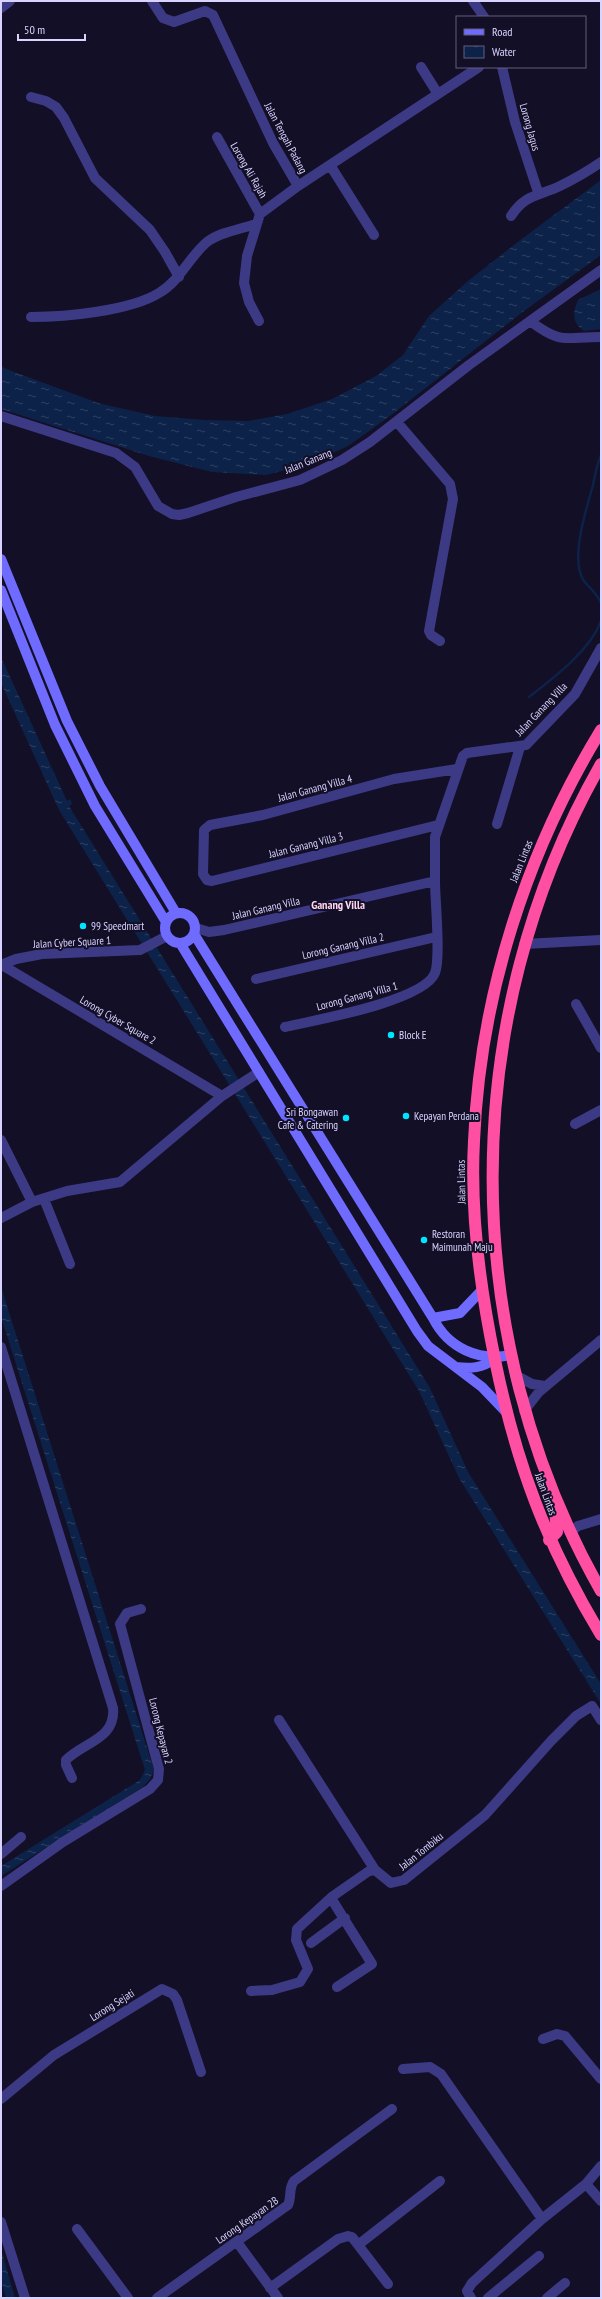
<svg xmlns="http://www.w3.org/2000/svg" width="602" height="2299" viewBox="0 0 602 2299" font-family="'PT Sans Narrow',sans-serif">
	<defs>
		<pattern id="water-ripples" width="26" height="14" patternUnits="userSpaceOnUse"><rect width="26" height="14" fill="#0c2248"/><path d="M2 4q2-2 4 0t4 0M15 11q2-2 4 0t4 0" fill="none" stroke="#2f4163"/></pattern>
	</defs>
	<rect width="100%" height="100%" fill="#130f26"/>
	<path fill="url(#water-ripples)" d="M601,180V255L524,311L390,416L348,446L309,464L266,475L212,472L149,456L1,409V367L98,403L155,416L204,420L248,421L287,414L332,399L376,376L403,355L429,316L468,281L519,241Z
		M601,289V329L584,331C571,322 573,312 578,300Z
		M1,657L67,801L70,799L72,804L69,806L430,1388L468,1472L601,1684V1704L459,1478L419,1391L59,810L1,683Z
		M1,1287L154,1770L150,1779L143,1787L1,1876V1866L140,1780L145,1770L1,1317Z
		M1,2250L3,2256L15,2298H6L1,2281Z"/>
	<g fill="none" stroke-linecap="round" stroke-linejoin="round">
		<path stroke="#0c2248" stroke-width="2.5" d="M601,455C597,464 595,475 593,485C587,507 569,560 584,581C590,589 596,592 601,603
			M529,697C553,678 590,651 601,621"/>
		<path stroke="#3d3a85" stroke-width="10" d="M152,1L163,18L174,22L205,11L213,15L273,143L298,186
			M473,1L484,17
			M1,8L10,1
			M421,67L438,94
			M502,67L515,122L538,192
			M31,97L46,101L56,107L64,118L95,178L150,230L165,252L179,277
			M217,137L260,214
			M330,165L374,235
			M511,216C525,194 539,196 560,186C574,179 588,171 601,162
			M31,317C65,317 130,311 159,293C180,281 189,257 207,242C220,232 241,229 256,224
			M259,321L249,302L244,283L247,256L260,214L298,186L479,67
			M530,321C562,345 564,337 601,337
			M1,416L116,453L135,467L158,506L172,514L179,515L188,513L236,497L300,480L342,460L370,442L469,365L601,270
			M397,422L450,484L453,499L429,631L431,635L440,641
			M497,824L520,747
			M438,825L212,881L207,880L203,874L204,830L210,825L263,815L394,779L457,769
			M196,928L209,932L224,930L435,881V837L463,756L467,753L526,745L575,694L601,648
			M524,944L601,940
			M1,965L16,959L42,954L140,950L167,936
			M2,965L222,1096
			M256,979L436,937
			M576,1004L601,1048
			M285,1027C316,1020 424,1001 435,973C441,958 435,900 435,881
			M575,1124L601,1110
			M1,1140L32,1202
			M44,1199L70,1264
			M1,1218L32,1202L67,1191L120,1182L222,1096L259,1072
			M1,1347L113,1708C116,1739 84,1742 66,1760V1765L72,1778
			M515,1375L532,1384L545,1386
			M524,1411L539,1392L601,1340
			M570,1532L578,1526L601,1519
			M279,1720L375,1870
			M1,1854L21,1837
			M1,1886L63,1842L150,1789L158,1780L159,1769L120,1624L127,1613L141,1609
			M331,1898L372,1964L337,1987
			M311,1943L345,1918
			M251,1991L272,1990L300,1982L308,1969L296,1940L297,1929L333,1896L369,1871L375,1870L391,1883L404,1880L485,1815L551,1741L576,1716L592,1706L601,1720
			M543,2039L557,2034L565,2036L601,2079
			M403,2069L430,2067L441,2074L542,2219
			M1,2099L54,2055L162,1989L173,1994L177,2000L201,2072
			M586,2184L601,2201
			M1,2222L25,2298
			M77,2229L128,2298
			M237,2242L278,2298
			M358,2245L440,2181
			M270,2288L338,2239L348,2236L352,2237L388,2284
			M157,2298L288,2205C292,2197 288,2189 294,2181L392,2109
			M471,2298L467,2291L472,2283L542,2219L586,2184L601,2166
			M488,2298L539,2256
			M547,2298L565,2283"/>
		<path stroke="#6f6bff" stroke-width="10" d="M1,559L67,721L100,786L176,913
			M1,590L55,725L95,806L166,922
			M165 928a15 15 0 1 1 30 0a15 15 0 1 1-30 0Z
			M194,934L433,1318L460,1313L482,1290
			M180,943L417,1331L428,1346L482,1387L505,1411
			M433,1318C448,1348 479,1362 511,1355
			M456,1367C471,1369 482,1368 495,1359"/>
		<path stroke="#ff4fa3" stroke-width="12" d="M601,730C526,853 480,996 474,1141C470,1215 480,1288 495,1360C516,1463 546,1544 601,1635
			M601,764C456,1018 457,1338 601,1591
			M549,1540L557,1532L555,1510"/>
	</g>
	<g fill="#00e5ff" stroke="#130f26" stroke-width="1.5">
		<circle cx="83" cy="926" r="4"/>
		<circle cx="391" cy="1035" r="4"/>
		<circle cx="406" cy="1116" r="4"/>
		<circle cx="346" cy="1118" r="4"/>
		<circle cx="424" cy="1240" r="4"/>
	</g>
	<g text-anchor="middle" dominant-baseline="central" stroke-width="4" stroke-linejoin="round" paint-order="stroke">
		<g font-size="11" fill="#d9d4ff" stroke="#130f26">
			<text transform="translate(530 127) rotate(74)">Lorong Jagus</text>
			<text transform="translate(286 138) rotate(62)">Jalan Tengah Padang</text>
			<text transform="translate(249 170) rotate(60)">Lorong Ali Rajah</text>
			<text transform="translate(308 461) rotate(-22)">Jalan Ganang</text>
			<text transform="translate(541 709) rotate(-46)">Jalan Ganang Villa</text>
			<text transform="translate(315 788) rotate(-15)">Jalan Ganang Villa 4</text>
			<text transform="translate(306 845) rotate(-14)">Jalan Ganang Villa 3</text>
			<text transform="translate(521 861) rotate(-68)">Jalan Lintas</text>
			<text transform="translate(266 908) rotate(-13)">Jalan Ganang Villa</text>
			<text transform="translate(72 942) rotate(-3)">Jalan Cyber Square 1</text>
			<text transform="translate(343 946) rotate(-13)">Lorong Ganang Villa 2</text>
			<text transform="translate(357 996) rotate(-15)">Lorong Ganang Villa 1</text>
			<text transform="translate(118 1020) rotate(30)">Lorong Cyber Square 2</text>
			<text transform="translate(461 1182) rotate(-91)">Jalan Lintas</text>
			<text transform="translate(546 1494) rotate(70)">Jalan Lintas</text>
			<text transform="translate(161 1731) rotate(76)">Lorong Kepayan 2</text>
			<text transform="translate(421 1851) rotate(-39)">Jalan Tombiku</text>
			<text transform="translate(112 2005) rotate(-32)">Lorong Sejati</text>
			<text transform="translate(247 2220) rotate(-35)">Lorong Kepayan 2B</text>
		</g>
		<g font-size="11" fill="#d9d4ff" stroke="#130f26" text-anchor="start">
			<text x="91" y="926">99 Speedmart</text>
			<text x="399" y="1035">Block E</text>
			<text x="338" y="1112" text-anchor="end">Sri Bongawan<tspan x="338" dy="13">Cafe &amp; Catering</tspan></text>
			<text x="414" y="1116">Kepayan Perdana</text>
			<text x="432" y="1234">Restoran<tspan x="432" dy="13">Maimunah Maju</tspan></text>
		</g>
		<g font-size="12" font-weight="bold" fill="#ffd6f0" stroke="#130f26">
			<text x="338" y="904">Ganang Villa</text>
		</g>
	</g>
	<rect width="602" height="2299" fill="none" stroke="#d9d4ff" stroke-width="4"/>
	<rect x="456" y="16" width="130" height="52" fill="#130f26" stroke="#625e7d"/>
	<rect x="464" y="29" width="20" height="6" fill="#6f6bff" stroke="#625e7d"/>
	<text x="492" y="36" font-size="12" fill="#d9d4ff">Road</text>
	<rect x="464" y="46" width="20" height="12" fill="url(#water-ripples)" stroke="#625e7d"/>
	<text x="492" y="56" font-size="12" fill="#d9d4ff">Water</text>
	<path d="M18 34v6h67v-6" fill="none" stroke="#d9d4ff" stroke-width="2"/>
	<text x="24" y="34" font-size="12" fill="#d9d4ff" stroke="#130f26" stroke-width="3" paint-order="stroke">50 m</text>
</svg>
